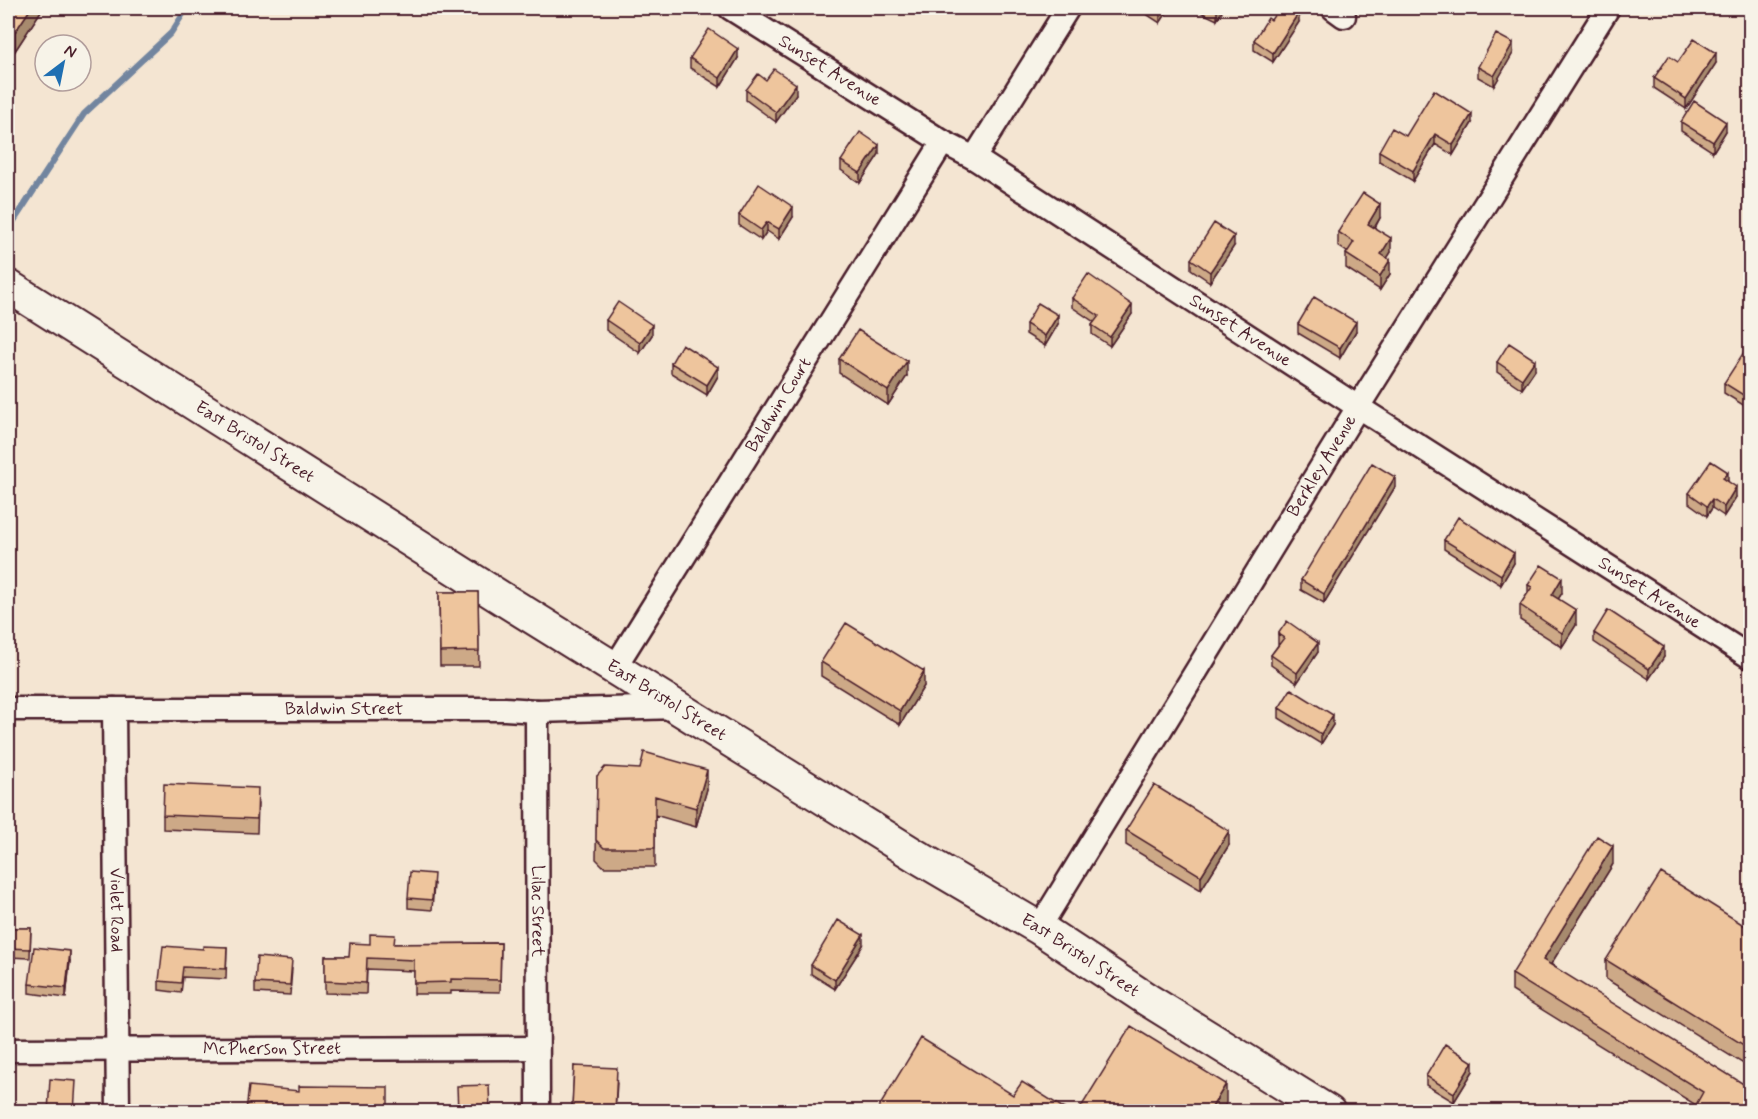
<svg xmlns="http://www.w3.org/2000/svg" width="1758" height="1119" viewBox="0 0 1758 1119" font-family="Mynerve,sans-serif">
	<rect width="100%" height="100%" fill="#f4e5d2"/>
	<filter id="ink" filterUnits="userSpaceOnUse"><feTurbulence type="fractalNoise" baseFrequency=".0167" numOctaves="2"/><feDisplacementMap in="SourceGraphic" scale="12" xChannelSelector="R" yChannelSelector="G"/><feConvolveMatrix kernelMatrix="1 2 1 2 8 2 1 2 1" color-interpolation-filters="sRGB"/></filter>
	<g filter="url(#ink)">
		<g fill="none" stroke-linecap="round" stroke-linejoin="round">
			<path stroke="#72859f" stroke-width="6" d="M8,230L84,114L171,33L187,8"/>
			<defs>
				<g id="street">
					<path id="s1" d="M730,8L943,142L974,158L1358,407L1750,657"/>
					<path d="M1333,8L1344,16"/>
					<path d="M974,158L1068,8"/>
					<path id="s2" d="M615,667L943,142"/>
					<path id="s3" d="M8,709H505L537,711L678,707"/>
					<path id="s4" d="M114,709L118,1112"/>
					<path id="s5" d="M537,711L538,1112"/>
					<path id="s6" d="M1039,928L1358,407L1608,8"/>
					<path id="s7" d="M8,1050L537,1048"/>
				</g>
				<g id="secondary">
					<path id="s8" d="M8,286L503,599L918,857L1039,928L1148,1000L1329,1112"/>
				</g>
			</defs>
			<use href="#street" stroke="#4a1f2b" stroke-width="27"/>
			<use href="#secondary" stroke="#4a1f2b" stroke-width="36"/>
			<use href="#street" stroke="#f7f3e8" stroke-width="22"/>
			<use href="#secondary" stroke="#f7f3e8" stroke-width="32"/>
		</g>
		<path fill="#cda987" stroke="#4a1f2b" stroke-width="1.5" d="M8,8H43L15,51L8,47Z
			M1000,8H1015L1011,14Z
			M1137,8H1170L1160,23Z
			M1192,8H1224L1217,20Z
			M1534,8H1542L1540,11Z
			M1271,20L1299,22L1273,62L1254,50V40Z
			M1513,53L1494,86L1478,77V67Z
			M690,58H738L720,87L690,68Z
			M1678,62L1716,63L1686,109L1654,88V78Z
			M766,80L796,94L776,122L746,100V90Z
			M1681,122L1726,131L1713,152L1681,131Z
			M1472,123L1453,155L1435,144L1413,181L1379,161V151L1406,136Z
			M879,154L860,183L841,170V161Z
			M739,215L793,217L779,239L767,231L761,240L739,225Z
			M1380,218L1375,228L1391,252L1387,258L1390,274L1380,290L1346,268V254L1347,252L1338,246V232Z
			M1234,246L1210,282L1191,269V259Z
			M1072,298L1132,314L1110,346L1092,334V325L1094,322L1072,307Z
			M606,320L652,335L640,353L606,330Z
			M1026,324H1058L1045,346L1026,334Z
			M1298,324L1356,331L1340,358L1298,333Z
			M1750,356V405L1748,408L1724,393V383Z
			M839,359L907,376L888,405L839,373Z
			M1497,362L1535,370L1522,389L1497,372Z
			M671,363L718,376L707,395L671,373Z
			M1728,481L1736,497L1724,516L1712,508L1707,516L1689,503V493Z
			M1395,487L1324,603L1301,590V580Z
			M1444,540L1514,563L1501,585L1444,549Z
			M1528,585L1562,593L1558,599L1576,625L1562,647L1520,620V605L1528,593Z
			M439,592H478L479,666H440Z
			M1594,633L1664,657L1649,679L1594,642Z
			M1278,634L1318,652L1297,683L1271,665V655L1279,644H1278Z
			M821,662L924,686L900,725L821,676Z
			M1279,708L1333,725L1321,744L1279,718Z
			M597,776L707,789L696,827L655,815V867H604L596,859Z
			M258,803L257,833L163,829V815Z
			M1126,830L1229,845L1201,890L1126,845Z
			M1613,864L1551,964L1750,1112H1692L1696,1105L1512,991V974Z
			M434,884L432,910L408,908V898Z
			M8,928H31L30,958L8,957Z
			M1750,929V1068L1606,979V960Z
			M501,943L500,992L451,991V994H414V971L367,969L366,994L325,993V956H349L370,944Z
			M863,945L835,989L811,974V965Z
			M227,947L226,979L183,977L181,993L159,990V981L203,949Z
			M70,961L66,998L29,993V984Z
			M292,969L290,995L255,993V983Z
			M574,1066L617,1083L615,1112H572Z
			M1473,1071L1454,1102L1426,1085V1076Z"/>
		<path fill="#a78a6e" stroke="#4a1f2b" stroke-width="1.5" d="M31,8H43L15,51V32Z
			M1011,8H1015L1011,14Z
			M1164,8H1170L1160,23V14Z
			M1219,8H1224L1217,20V11Z
			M1299,12V22L1273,62V53Z
			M1513,43V53L1494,86V76Z
			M738,49V58L720,87V78Z
			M1716,53V63L1686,109V99Z
			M796,84V94L776,122V112Z
			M1472,114V123L1453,155V145Z
			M1726,122V131L1713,152V142Z
			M1435,134V144L1413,181V171Z
			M879,145V154L860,183V173Z
			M1380,204V218L1368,238V224Z
			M793,207V217L779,239V229Z
			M767,222V231L761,240V230Z
			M1234,236V246L1210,282V272Z
			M1391,238V252L1381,268V254Z
			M1390,260V274L1380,290V276Z
			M1132,305V314L1110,346V337Z
			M1058,315V324L1045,346V336Z
			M1356,322V331L1340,358V348Z
			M652,325V335L640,353V343Z
			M1535,360V370L1522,389V379Z
			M907,361V376L888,405V391Z
			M718,367V376L707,395V385Z
			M1750,395V405L1748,408V398Z
			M1728,472V482L1723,478Z
			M1395,477V487L1324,603V594Z
			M1736,487V497L1724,516V507Z
			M1712,499V508L1707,516V506Z
			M1514,553V563L1501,585V575Z
			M1562,578V593L1552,609V595Z
			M1576,610V625L1562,647V633Z
			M1318,643V652L1297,683V673Z
			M1664,647V657L1649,679V669Z
			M924,671V686L900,725V711Z
			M1333,715V725L1321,744V734Z
			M707,770V789L696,827V808Z
			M1229,831V845L1201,890V876Z
			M1613,846V864L1543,977V960Z
			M863,935V945L835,989V980Z
			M70,951V961L66,998V988Z
			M1473,1062V1071L1454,1102V1093Z
			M1226,1084V1103L1221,1112H1209Z"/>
		<path fill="#eec59d" stroke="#4a1f2b" stroke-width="1.5" d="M8,8H31L15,32L8,28Z
			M1150,8H1164L1160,14Z
			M1211,8H1219L1217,11Z
			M1279,8H1292L1299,12L1273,53L1254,40L1268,18L1271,20Z
			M709,29L738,49L720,78L690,58Z
			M1496,34L1513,43L1494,76L1478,67Z
			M1694,39L1716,53L1686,99L1654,78L1669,56L1678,62Z
			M774,69L796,84L776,112L746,90L758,74L766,80Z
			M1434,90L1472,114L1453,145L1435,134L1413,171L1379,151L1392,128L1406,136Z
			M1694,101L1726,122L1713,142L1681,122Z
			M860,132L879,145L860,173L841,161Z
			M759,184L793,207L779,229L767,222L761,230L739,215Z
			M1363,193L1380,204L1368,224L1391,238L1381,254L1390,260L1380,276L1346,254L1354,242L1338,232Z
			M1214,223L1234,236L1210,272L1191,259Z
			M1088,274L1132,305L1110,337L1092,325L1099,316L1072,298Z
			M1314,297L1356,322L1340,348L1298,324Z
			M618,302L652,325L640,343L606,320Z
			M1038,303L1058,315L1045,336L1026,324Z
			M858,330L907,361L888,391L839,359Z
			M1509,343L1535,360L1522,379L1497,362Z
			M682,344L718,367L707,385L671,363Z
			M1744,352L1750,356V395L1748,398L1724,383Z
			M1711,461L1728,472L1723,478L1736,487L1724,507L1712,499L1707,506L1689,493Z
			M1372,463L1395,477L1324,594L1301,580Z
			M1458,517L1514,553L1501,575L1444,540Z
			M1541,565L1562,578L1552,595L1576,610L1562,633L1520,605L1532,587L1528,585Z
			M439,592H478L479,651L440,652Z
			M1608,610L1664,647L1649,669L1594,633Z
			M1287,621L1318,643L1297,673L1271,655L1284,638L1278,634Z
			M846,623L924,671L900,711L821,662Z
			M1291,689L1333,715L1321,734L1279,708Z
			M644,752L707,770L696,808L655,796V848H604L596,840L597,776L605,767L640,769Z
			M164,784L258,788L257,819L163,815Z
			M1154,785L1229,831L1201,876L1126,830Z
			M1597,836L1613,846L1543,960L1750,1088V1112H1735L1733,1110L1732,1112H1692L1703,1092L1512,974Z
			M410,872L434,874L432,900L408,898Z
			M1661,873L1750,929V1049L1606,960Z
			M838,920L863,935L835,980L811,965Z
			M8,928H31L30,949L8,948Z
			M370,934L395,935L394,944L501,943L500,980L451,979V982L414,983V960L367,958L366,983L325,981V956H349L350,943L370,944Z
			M163,946L203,949V946L227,947L226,969L183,967L181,983L159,981Z
			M34,947L70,951L66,988L29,984Z
			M257,957L292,960L290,985L255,983Z
			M1131,1026L1226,1084L1209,1112H1078Z
			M921,1038L1013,1095L1022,1082L1070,1112H876Z
			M1445,1044L1473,1062L1454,1093L1426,1076Z
			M574,1066L617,1068L615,1112H584V1108L572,1107Z
			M50,1079L76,1081L74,1112H48Z
			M489,1085L490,1112H458L457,1086Z
			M249,1086L299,1091V1086L388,1087V1112L246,1111Z"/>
	</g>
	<g text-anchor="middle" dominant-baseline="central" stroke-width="4.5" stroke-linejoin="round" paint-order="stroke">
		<g font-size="18" fill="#4a1f2b" stroke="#f7f3e8">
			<text stroke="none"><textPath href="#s1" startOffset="118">Sunset Avenue</textPath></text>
			<text stroke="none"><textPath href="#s1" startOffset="604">Sunset Avenue</textPath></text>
			<text stroke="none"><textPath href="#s2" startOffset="309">Baldwin Court</textPath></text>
			<text stroke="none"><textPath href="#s8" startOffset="292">East Bristol Street</textPath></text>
			<text stroke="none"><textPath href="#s6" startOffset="542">Berkley Avenue</textPath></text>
			<text stroke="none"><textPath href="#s1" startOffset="1090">Sunset Avenue</textPath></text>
			<text stroke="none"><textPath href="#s8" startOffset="778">East Bristol Street</textPath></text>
			<text stroke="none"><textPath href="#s3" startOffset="336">Baldwin Street</textPath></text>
			<text stroke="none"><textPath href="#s4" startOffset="201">Violet Road</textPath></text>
			<text stroke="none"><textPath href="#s5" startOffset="200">Lilac Street</textPath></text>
			<text stroke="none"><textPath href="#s8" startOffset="1264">East Bristol Street</textPath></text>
			<text stroke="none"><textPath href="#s7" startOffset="264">McPherson Street</textPath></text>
		</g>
	</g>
	<rect width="1758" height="1119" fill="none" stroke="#f7f3e8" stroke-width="30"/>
	<rect x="15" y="15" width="1728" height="1089" fill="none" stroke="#4a1f2b" stroke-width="2" filter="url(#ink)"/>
	<g transform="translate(63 63) rotate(32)"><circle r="28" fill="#f7f3e8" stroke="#b29e9c" stroke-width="1.5"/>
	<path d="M0-4.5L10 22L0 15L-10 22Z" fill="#1f6fb2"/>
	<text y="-9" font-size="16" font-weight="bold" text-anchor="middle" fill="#4a1f2b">N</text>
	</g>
</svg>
